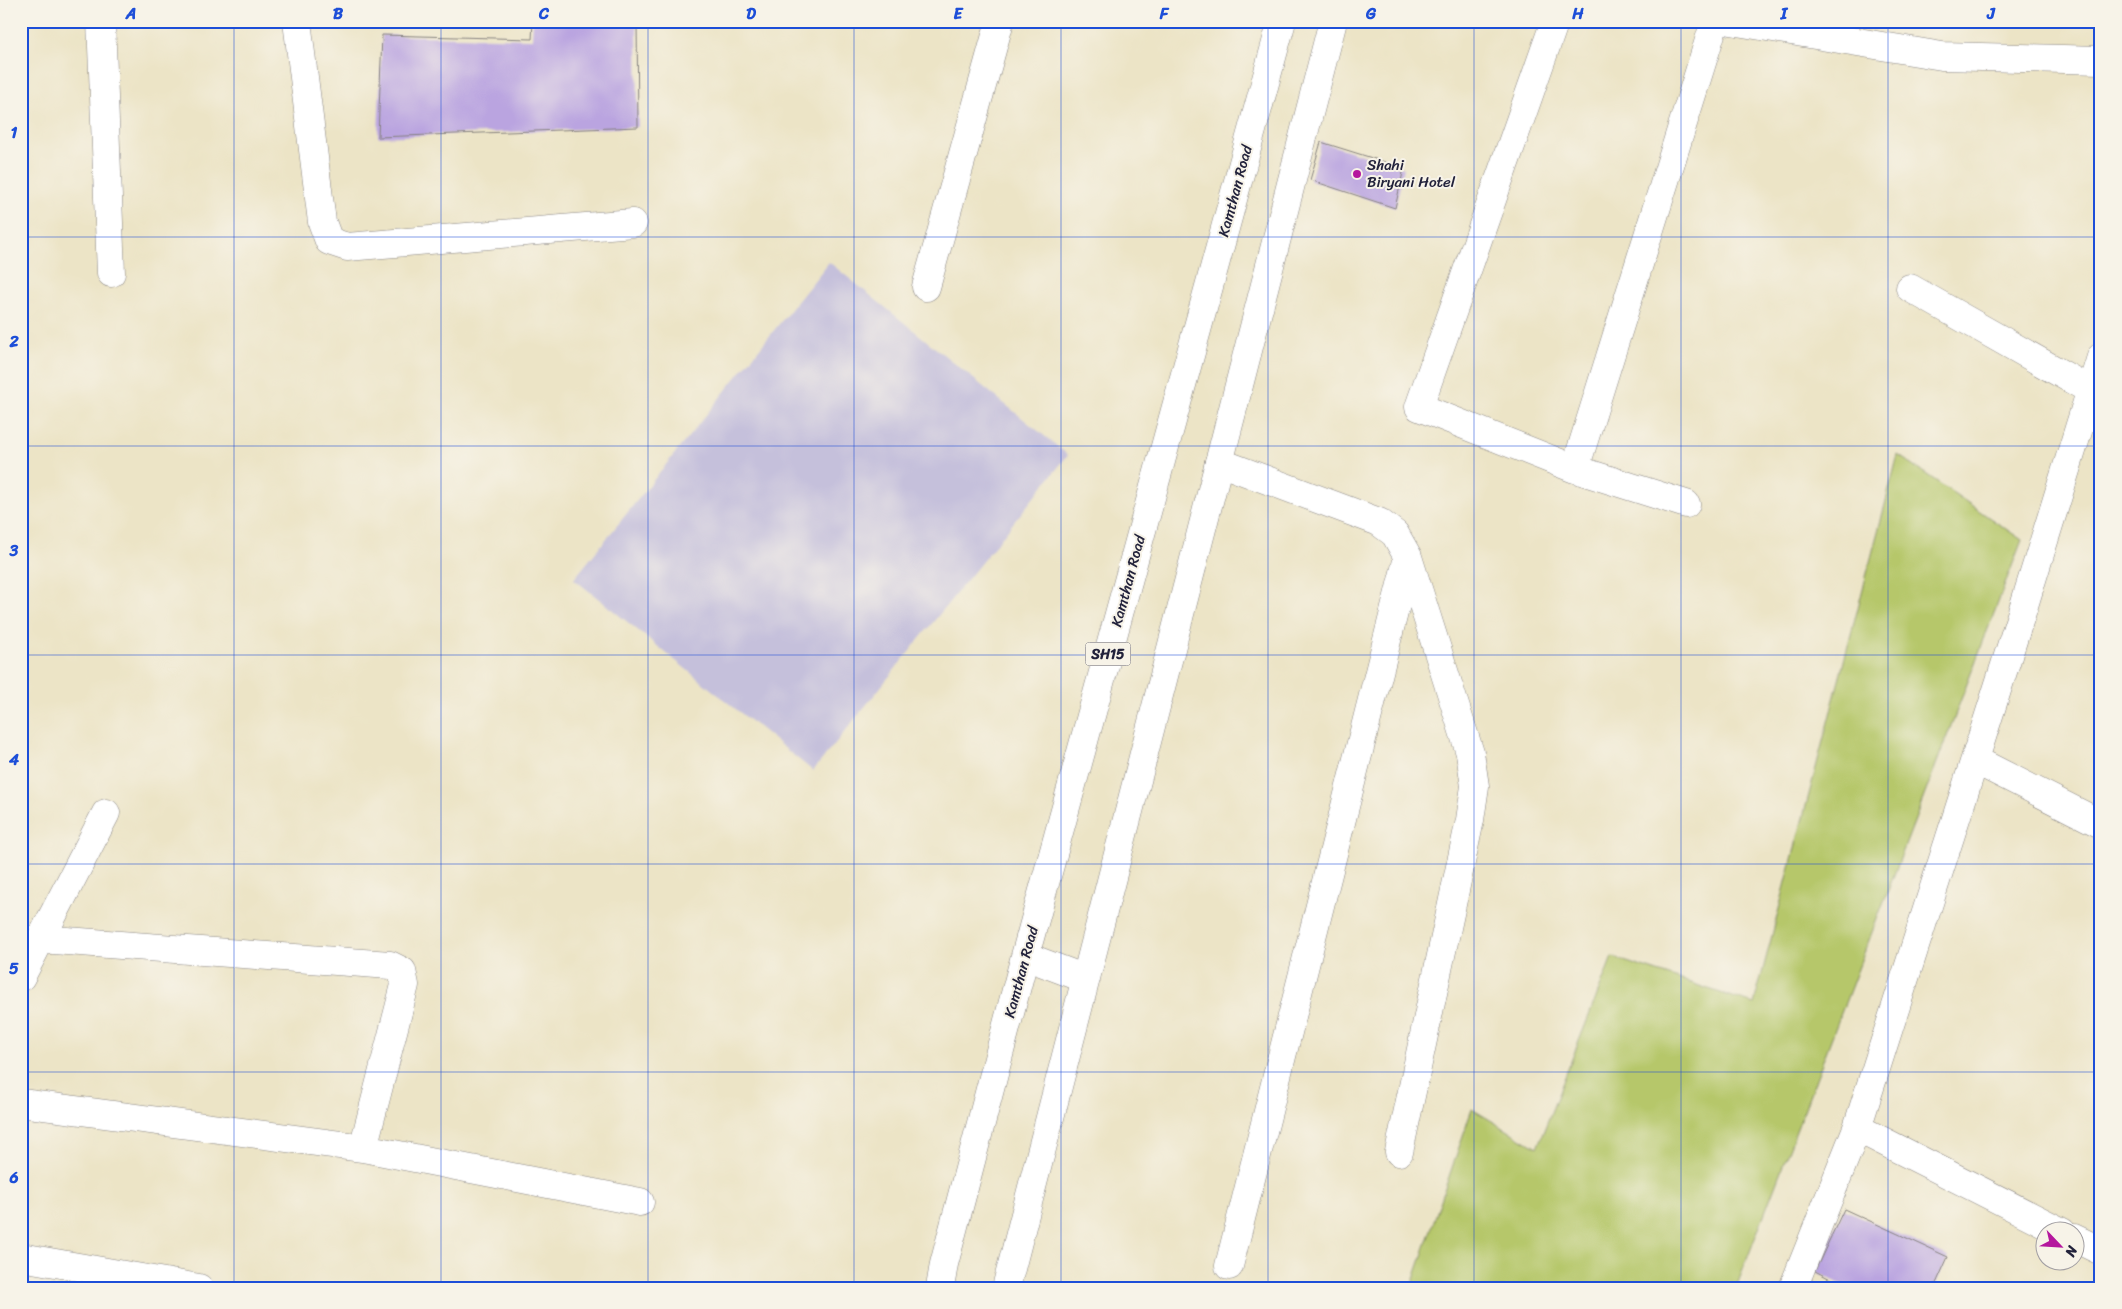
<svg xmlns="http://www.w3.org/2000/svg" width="2122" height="1309" viewBox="0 0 2122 1309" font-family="Sriracha,sans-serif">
	<rect width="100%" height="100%" fill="#f7f3e8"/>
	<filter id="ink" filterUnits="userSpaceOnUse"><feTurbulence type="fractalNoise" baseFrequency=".02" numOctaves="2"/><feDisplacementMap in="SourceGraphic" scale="10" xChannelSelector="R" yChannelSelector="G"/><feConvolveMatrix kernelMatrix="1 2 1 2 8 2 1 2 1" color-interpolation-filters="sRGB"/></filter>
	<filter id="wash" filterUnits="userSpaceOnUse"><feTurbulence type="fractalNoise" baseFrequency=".0096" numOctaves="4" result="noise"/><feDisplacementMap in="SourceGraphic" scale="20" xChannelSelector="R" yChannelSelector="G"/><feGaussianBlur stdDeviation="1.12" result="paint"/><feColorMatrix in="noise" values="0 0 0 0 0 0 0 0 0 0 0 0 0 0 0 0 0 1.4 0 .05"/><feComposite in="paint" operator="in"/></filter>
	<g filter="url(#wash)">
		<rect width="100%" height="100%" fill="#ece4c6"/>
		<path fill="#c5c0db" d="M829,262L1068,455L813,771L574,579Z"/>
		<path fill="#b6c76a" stroke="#6c7452" d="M1898,455L2022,540L1736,1288H1411L1472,1109L1537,1148L1612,957L1754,1004Z"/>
		<g id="blocks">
			<path fill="#baa4e0" d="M533,21H637L638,127L378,137L382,35L532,39Z
				M1321,142L1404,168L1395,208L1310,180Z
				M1844,1209L1948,1257L1934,1288H1848L1815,1271Z"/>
		</g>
	</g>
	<g filter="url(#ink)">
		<use href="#blocks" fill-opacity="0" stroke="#878380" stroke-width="1"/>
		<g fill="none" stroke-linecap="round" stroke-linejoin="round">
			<defs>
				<path id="street" d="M101,21L111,273
					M297,21L322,222L329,241L347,247L633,223
					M1555,21L1419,407L1575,469L1686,504
					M926,287L1000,21
					M1910,288L2090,390
					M1219,462L1379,522L1395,534L1408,557L1470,753L1475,786L1470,820L1399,1152
					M1575,469L1715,21
					M1975,760L2101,824
					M40,939L390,965L402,971L405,985L363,1148
					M21,977L106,813
					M21,1103L363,1148L640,1202
					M1857,1128L2062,1232
					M2074,1238L2101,1251
					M21,1257L199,1288
					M1229,1266L1408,557
					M1793,1288L1857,1128L2022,612L2101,357"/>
				<path id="secondary" d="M1731,21L1942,56L2101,60"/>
				<path id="primary" d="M1025,956L1086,979
					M940,1288L944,1264L1025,956L1282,21
					M1006,1288L1333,21"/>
			</defs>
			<use href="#street" stroke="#878380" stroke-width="29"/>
			<use href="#secondary" stroke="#878380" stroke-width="29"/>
			<use href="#primary" stroke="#878380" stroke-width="29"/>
			<use href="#street" stroke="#fff" stroke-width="28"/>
			<use href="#secondary" stroke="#fff" stroke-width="28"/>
			<use href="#primary" stroke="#fff" stroke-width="28"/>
		</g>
	</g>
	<path fill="none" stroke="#1d4ed8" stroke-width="1" stroke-opacity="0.55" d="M234,21V1288M441,21V1288M648,21V1288M854,21V1288M1061,21V1288M1268,21V1288M1474,21V1288M1681,21V1288M1888,21V1288M21,237H2101M21,446H2101M21,655H2101M21,864H2101M21,1072H2101"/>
	<circle fill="#b5179e" stroke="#f7f3e8" stroke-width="2" cx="1357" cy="174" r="5"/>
	<g text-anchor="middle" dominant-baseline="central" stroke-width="4" stroke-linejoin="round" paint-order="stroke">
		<rect fill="#f7f3e8" stroke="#62616f" stroke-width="1" x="1085.5" y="642.5" width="45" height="23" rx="4"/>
		<g font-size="14" font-weight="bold" fill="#22223b">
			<text x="1108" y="654">SH15</text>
		</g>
		<g font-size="15" fill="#22223b" stroke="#f7f3e8" text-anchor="start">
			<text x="1367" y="165">Shahi<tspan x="1367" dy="17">Biryani Hotel</tspan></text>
		</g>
		<g font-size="15" fill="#22223b" stroke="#f7f3e8">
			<text transform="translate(1235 191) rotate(-75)">Kamthan Road</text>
			<text transform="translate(1128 581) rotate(-75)">Kamthan Road</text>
			<text transform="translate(1021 972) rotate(-75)">Kamthan Road</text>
		</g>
	</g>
	<rect width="2122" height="1309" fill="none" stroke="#f7f3e8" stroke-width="55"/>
	<g transform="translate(2060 1246) rotate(115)"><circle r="24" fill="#f7f3e8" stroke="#a29fa3"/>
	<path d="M0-4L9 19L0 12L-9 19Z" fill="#b5179e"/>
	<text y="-8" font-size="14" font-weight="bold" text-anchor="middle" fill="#22223b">N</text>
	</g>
	<rect x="28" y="28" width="2066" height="1254" fill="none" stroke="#1d4ed8" stroke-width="2"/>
	<g font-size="16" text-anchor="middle" font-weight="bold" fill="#1d4ed8">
		<text x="131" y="19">A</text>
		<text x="338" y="19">B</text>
		<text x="544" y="19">C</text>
		<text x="751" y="19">D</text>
		<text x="958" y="19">E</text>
		<text x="1164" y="19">F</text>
		<text x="1371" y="19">G</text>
		<text x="1578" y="19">H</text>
		<text x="1784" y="19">I</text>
		<text x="1991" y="19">J</text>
		<text x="14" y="138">1</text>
		<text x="14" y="347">2</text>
		<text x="14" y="556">3</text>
		<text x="14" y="765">4</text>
		<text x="14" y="974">5</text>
		<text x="14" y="1183">6</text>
	</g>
</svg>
